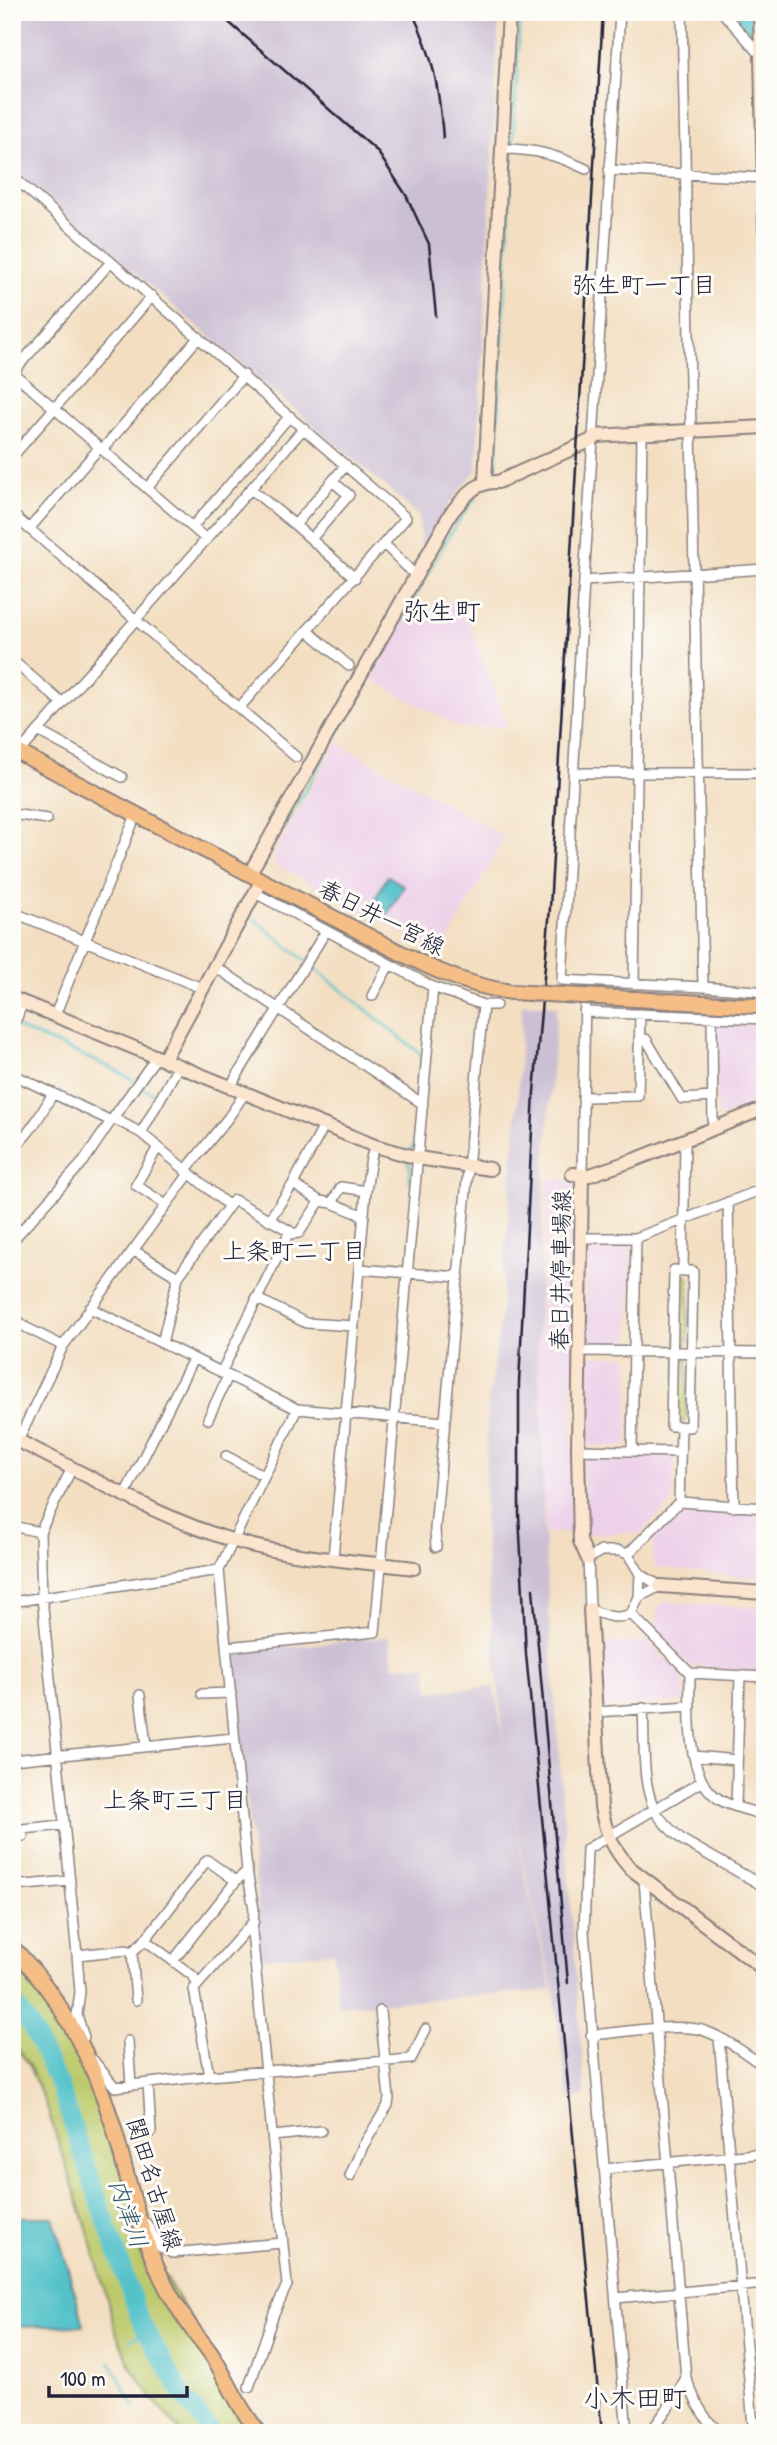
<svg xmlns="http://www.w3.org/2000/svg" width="777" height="2445" viewBox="0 0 777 2445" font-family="'Patrick Hand','Klee One',sans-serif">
	<rect width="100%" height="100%" fill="#fdfcf7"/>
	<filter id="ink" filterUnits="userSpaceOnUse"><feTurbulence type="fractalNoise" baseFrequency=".0143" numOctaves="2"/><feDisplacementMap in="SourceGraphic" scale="14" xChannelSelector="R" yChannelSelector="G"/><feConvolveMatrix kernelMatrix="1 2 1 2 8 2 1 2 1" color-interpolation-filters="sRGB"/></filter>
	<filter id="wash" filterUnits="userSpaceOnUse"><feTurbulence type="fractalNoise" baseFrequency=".00686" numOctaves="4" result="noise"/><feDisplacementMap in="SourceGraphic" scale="28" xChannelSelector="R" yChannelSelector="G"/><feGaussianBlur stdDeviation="1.57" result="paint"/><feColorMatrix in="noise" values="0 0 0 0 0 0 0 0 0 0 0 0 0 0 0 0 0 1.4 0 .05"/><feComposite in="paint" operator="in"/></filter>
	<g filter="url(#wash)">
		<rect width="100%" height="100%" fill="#f3dec1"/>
		<path fill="#edd1e9" d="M460,599L508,726L460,728L372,679L416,602L430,609Z
			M336,742L454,808L453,811L455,808L505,837L441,953L276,865L273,856Z
			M719,1023L765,1026V1100L722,1117L718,1115L715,1025Z
			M549,1178L569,1180L577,1189L572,1442L574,1533H545L543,1412L538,1356Z
			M590,1242H628L631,1246L629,1342L626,1345H588L585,1341L587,1245Z
			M588,1356H626L629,1359L628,1444L624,1447L587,1446L583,1443L585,1359Z
			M586,1455L672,1456L675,1459L672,1502L641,1533L588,1534L585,1531L583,1459Z
			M684,1509L765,1515V1579L657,1568L653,1563V1537Z
			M664,1602L765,1608V1672L690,1666L659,1637L656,1631L658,1607Z
			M646,1641L683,1674L685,1699L682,1702L604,1707L601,1704L597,1647L599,1645Z"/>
		<path fill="#ccbfd4" d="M12,12H499L477,469L449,504L421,550L419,515L12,168Z
			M522,1004L557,1006L545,1164L537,1357L542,1411L544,1533L552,1660L585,2096L568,2098L554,1991L524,1869L510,1783L523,1870L552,1990L338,2006L334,1952L261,1958L257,1929L259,1916L232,1655L234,1652L389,1637L393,1666L427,1665L430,1691L494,1687L504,1743L490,1606L484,1525L488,1403L500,1322L518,1099Z"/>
		<path fill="#bdca6c" stroke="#707654" stroke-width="2" d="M681,1275H686L689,1278L688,1343L685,1346L677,1343L678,1278Z
			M679,1357H685L688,1360L686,1421L684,1422L675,1419L677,1360Z
			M12,1953L60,2015L99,2095L139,2232L257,2433H182L151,2397L131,2367L117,2335L90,2237L46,2105L29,2066L12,2041Z"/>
		<path fill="#54c2ca" stroke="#3b7282" stroke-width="2" d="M388,876L404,886L387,915L371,906Z
			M12,2217H53L84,2325L12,2327Z"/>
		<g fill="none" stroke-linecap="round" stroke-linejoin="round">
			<path stroke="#54c2ca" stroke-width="2.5" d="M496,469L520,12
				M281,833L453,529L476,497
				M254,919L422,1055L418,1098
				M18,1028L112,1068L134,1081
				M140,1086L159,1097
				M411,1149L414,1147L418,1104
				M407,1161L411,1169L409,1181
				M130,2340L147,2332
				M110,2362L135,2407"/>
			<path stroke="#54c2ca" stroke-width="18" d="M743,12L765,37
				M12,2001L28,2022L59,2085L140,2320L185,2399L213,2433"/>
		</g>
	</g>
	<g filter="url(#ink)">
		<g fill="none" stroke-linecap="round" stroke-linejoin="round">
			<defs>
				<path id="street" d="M620,12L584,581L562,980L703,987L756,991L765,994
					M682,12L703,987
					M722,12L761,55
					M502,149C536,149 556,155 586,169
					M609,170L764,178
					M12,176L406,518L239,708
					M12,372L206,539
					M12,373L111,262
					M102,450L199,337
					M12,457L152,296
					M147,488L244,375
					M251,489L295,525L355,578
					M12,514L296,757
					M295,525L346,465
					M192,527L290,416
					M29,529L100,447
					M311,539L349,495L332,481
					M385,545L416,576
					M584,581L765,569
					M308,631L349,666
					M12,660L62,703
					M38,731L122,777
					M19,753L304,428
					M574,773H765
					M12,814L47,819
					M255,893L433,987L483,1005H496
					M12,912L202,988
					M214,966L423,1104
					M634,984L642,435
					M372,996L389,965
					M584,1012L765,1019
					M55,1015L136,815
					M712,1018L713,1128
					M12,1030L23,1002
					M639,1039H646L682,1099L713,1097
					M12,1074L111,1121L113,1118L141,1133L229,1206L234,1200L290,1231L221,1373
					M230,1087L326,931
					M583,1097L638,1096L640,1014
					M113,1118L157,1056
					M141,1133L179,1065
					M158,1147L136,1185L166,1205
					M12,1150C30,1133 41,1115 53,1093
					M185,1171L228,1118L245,1093
					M582,1175L585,992
					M293,1184L320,1201L332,1203L364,1216
					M728,1202L734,1507
					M332,1203L341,1187L366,1191
					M269,1220L293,1184L324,1126
					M289,1234L299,1233L320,1201
					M582,1238H636L765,1188
					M12,1241L84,1161L111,1121
					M133,1250L178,1277
					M359,1269L459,1277
					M683,1271L674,1270L671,1426L690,1427L693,1271H683L685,1140
					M256,1298L306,1323L354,1326
					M90,1308L297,1409L445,1422
					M12,1315L25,1327L63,1346
					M162,1343L178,1277L229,1206
					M579,1351L765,1353
					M208,1419L228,1376
					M18,1441L63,1346L189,1174
					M578,1450L680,1452
					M632,1451L636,1238
					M226,1456L264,1476
					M72,1468L40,1532L42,1597L77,1955L80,1992L77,2015L84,2037L82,2040
					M125,1494L193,1359
					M679,1502L765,1508
					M12,1526L40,1532
					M436,1547L435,1529L483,1005
					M628,1554L679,1502L681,1427
					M333,1558L366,1191L371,1158L375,1146
					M639,1597L660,1586L640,1574L628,1554L619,1551H601L588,1559L590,1609C604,1616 617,1620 631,1614L639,1597L640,1574
					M12,1602L219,1570
					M631,1614L690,1673L765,1677
					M227,1647L375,1632L433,987
					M690,1673C690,1711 683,1782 724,1802C736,1808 751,1811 765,1815
					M202,1694L231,1693
					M140,1695L146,1746
					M643,1708C645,1738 641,1781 654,1808C660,1821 673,1832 684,1841L765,1887
					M595,1712L690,1706
					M694,1756L737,1760
					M12,1760L234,1738
					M736,1806L740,1676
					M23,1836L22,1829L64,1825
					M644,1880L686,2378C694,2398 702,2419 721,2433
					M14,1886L70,1881
					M145,1940L193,1976L198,1984
					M132,1952L136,2000
					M77,1955L126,1950L132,1952L145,1940L207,1860L236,1881
					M173,1961L236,1881L247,1871
					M591,2035C620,2033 679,2022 705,2031C727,2039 746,2054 765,2067
					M719,2038L753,2425
					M128,2041L131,2085
					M93,2060L115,2087L209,2076L411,2059L426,2029
					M209,2076L194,1989L254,1921
					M148,2084L151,2132
					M273,2136L321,2131
					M604,2169L765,2153
					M350,2176L363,2146L388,2105L389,2098L380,2011
					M146,2223L160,2247L172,2253L282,2243
					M616,2298L765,2284
					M249,2387L274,2313L287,2285L252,1932L254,1909L247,1871L219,1570L297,1409
					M627,2433L584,1932L587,1849L701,1782
					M650,2433L672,2402L686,2378
					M748,2433L753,2425L765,2420"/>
				<path id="secondary" d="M760,12L765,231
					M594,436L765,427
					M485,481L509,12
					M250,873L451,513C465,497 475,481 498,482L594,439
					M12,998L375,1146L418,1158L490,1169
					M164,1059L262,880
					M572,1174L590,1175L637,1159L765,1108
					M582,1175L578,1450L580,1541L588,1559
					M12,1438C84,1472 159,1519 235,1541C292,1558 355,1561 414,1568
					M660,1586L765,1593
					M590,1609L601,1807C605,1831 613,1849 630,1868L765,1970"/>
				<path id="primary" d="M12,749L280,890
					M12,1947C59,1994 93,2059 112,2122C126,2168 135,2216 154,2261C163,2283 176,2306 190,2326C198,2338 208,2348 215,2360C230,2385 240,2411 260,2433"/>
			</defs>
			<use href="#street" stroke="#8a807e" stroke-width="12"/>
			<use href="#secondary" stroke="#8a807e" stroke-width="16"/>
			<use href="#primary" stroke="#8a807e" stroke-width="18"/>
			<use href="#street" stroke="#fff" stroke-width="9"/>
			<use href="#secondary" stroke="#fbe5cf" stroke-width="12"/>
			<use href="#primary" stroke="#f6be87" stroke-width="14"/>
			<path stroke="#22223b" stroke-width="2.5" d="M217,12L377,151L406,195L429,244L436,316
				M412,12C434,57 439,89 443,138
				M533,1589L568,1983
				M602,2433L526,1654L519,1514V1382L534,1092L550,908L603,12"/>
			<defs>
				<path id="primary-bridge" d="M280,890C312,907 344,923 376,940C420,963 461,985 511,992L757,1006"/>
			</defs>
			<use href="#primary-bridge" stroke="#8a807e" stroke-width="18" stroke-linecap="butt"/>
			<use href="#primary-bridge" stroke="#f6be87" stroke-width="14"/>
		</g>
	</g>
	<g text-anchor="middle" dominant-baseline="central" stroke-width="6" stroke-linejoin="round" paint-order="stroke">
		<g font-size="23" fill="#22223b" stroke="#fdfcf7">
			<text transform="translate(382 917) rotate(27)">春日井一宮線</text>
			<text transform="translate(560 1270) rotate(-89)">春日井停車場線</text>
			<text transform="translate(155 2184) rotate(73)">関田名古屋線</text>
		</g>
		<g font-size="24" fill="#22223b" stroke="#fdfcf7">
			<text x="644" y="284">弥生町一丁目</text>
			<text x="294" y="1250">上条町二丁目</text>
			<text x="175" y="1799">上条町三丁目</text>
		</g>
		<g font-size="24" font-style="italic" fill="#345a6d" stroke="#fdfcf7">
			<text transform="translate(129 2213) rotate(71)">内津川</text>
		</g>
		<g font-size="26" fill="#22223b" stroke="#fdfcf7">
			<text x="442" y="610">弥生町</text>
			<text x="635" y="2397">小木田町</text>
		</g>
	</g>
	<rect width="777" height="2445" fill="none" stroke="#fdfcf7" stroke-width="42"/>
	<path d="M49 2386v10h138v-10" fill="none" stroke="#22223b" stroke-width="3.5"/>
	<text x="60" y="2386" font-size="21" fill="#22223b" stroke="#fdfcf7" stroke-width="5" paint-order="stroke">100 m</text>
</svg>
